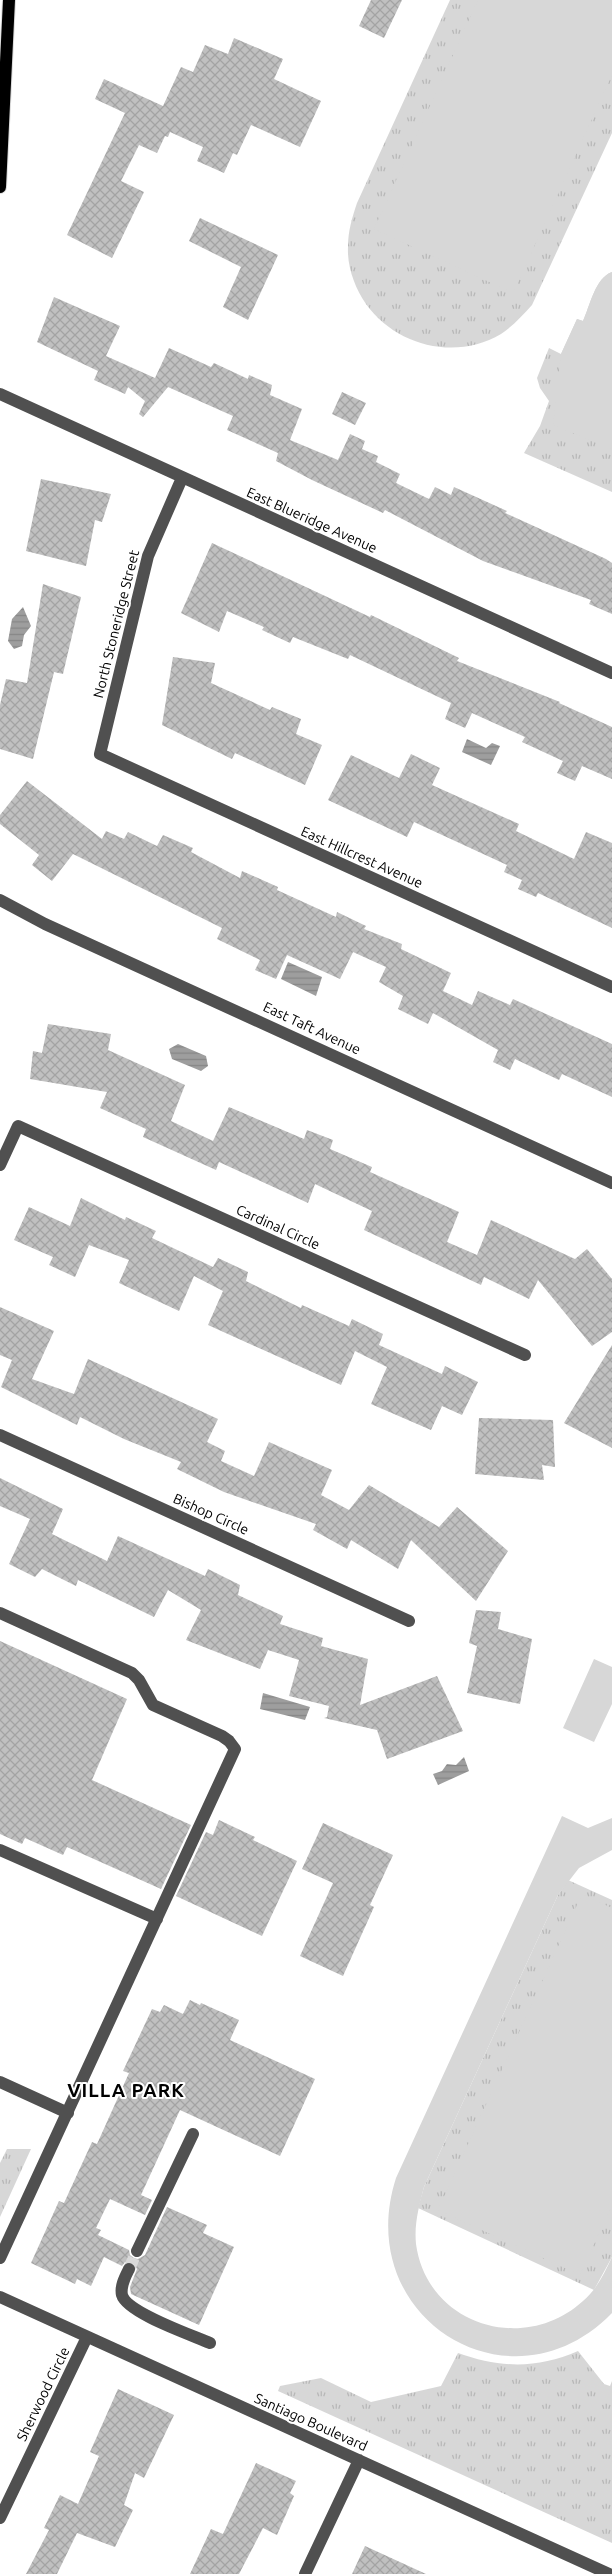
<svg xmlns="http://www.w3.org/2000/svg" width="612" height="2574" viewBox="0 0 612 2574" font-family="Ubuntu,sans-serif">
	<defs>
		<pattern id="grass-tufts" width="24" height="20" patternUnits="userSpaceOnUse" patternTransform="scale(1.25)"><rect width="24" height="20" fill="#d7d7d7"/><path d="M3 7l-1-3M5 7V3M7 7l1-3M15 17l-1-3M17 17v-4M19 17l1-3" fill="none" stroke="#b7b7b7"/></pattern>
		<pattern id="water-rules" width="6" height="5" patternUnits="userSpaceOnUse" patternTransform="scale(1.25)"><rect width="6" height="5" fill="#9e9e9e"/><path d="M0 2.5h6" fill="none" stroke="#868686"/></pattern>
		<pattern id="building-cross-hatch" width="8" height="8" patternUnits="userSpaceOnUse" patternTransform="scale(1.25)"><rect width="8" height="8" fill="#c0c0c0"/><path d="M0 0l8 8M0 8l8-8" fill="none" stroke="#a3a3a3"/></pattern>
	</defs>
	<rect width="100%" height="100%" fill="#fff"/>
	<path fill="url(#grass-tufts)" d="M450,0H612V133L532,305C522,316 513,326 501,334C456,361 396,346 366,304C355,288 347,267 348,247C348,231 352,218 357,203Z
		M612,272V492L524,453L540,426L549,401L540,388L537,378L549,348L561,354L577,319L583,321C590,306 595,278 612,272Z
		M568,1880L612,1900V2257L594,2290L418,2208L424,2187L558,1895Z
		M7,2149H31L0,2217V2163Z
		M578,2351L604,2384L610,2386L612,2381V2543L278,2391L280,2386L321,2378L371,2402L441,2386L458,2353C500,2368 537,2369 578,2351Z"/>
	<path fill="#d7d7d7" d="M478,0H612V75L513,293L374,229Z
		M612,272V449L553,425L561,354L577,319L583,321C590,306 595,278 612,272Z
		M594,1659L612,1667V1704L594,1742L563,1728Z
		M562,1816L588,1828L612,1818V1850L579,1868L558,1895L424,2187C419,2206 414,2224 416,2244C427,2325 524,2355 583,2301C597,2289 604,2274 612,2257V2313C511,2417 351,2318 396,2178Z
		M582,1894L612,1908V2205L580,2275L438,2210Z"/>
	<path fill="url(#water-rules)" d="M23,607L31,626L24,635L22,646L14,649L8,641L12,619Z
		M467,739L486,748L492,743L500,746L491,765L462,752Z
		M288,962L322,977L316,996L281,979Z
		M178,1044L206,1056L208,1066L201,1071L172,1059L169,1049Z
		M263,1693L310,1707L305,1720L260,1709Z
		M464,1757L469,1771L438,1785L433,1774L442,1771L447,1764L456,1765Z"/>
	<path fill="url(#building-cross-hatch)" d="M371,0H402L384,38L359,26Z
		M234,38L283,59L274,79L321,101L300,147L251,125L237,155L233,153L224,173L197,161L203,147L170,132L168,137L165,136L157,153L139,145L121,181L144,192L112,258L67,235L125,113L95,99L104,79L163,106L181,67L193,72L205,45L228,54Z
		M200,218L278,255L248,320L223,307L241,267L189,241Z
		M54,297L120,326L106,356L155,378L169,348L211,367L214,363L248,379L249,375L272,385L270,395L302,409L290,440L338,460L350,434L365,441L362,449L378,456L376,462L400,474L396,483L429,499L435,487L451,495L454,487L507,511L505,513L606,559L612,563V614L589,604L591,600L483,561L385,510L383,513L312,480L276,461L278,453L227,430L233,416L168,387L143,417L139,414L145,401L128,387L125,394L94,380L98,371L37,342Z
		M342,392L366,403L355,425L332,414Z
		M41,479L111,494L102,522L95,520L86,566L26,551Z
		M212,543L370,617L371,615L459,658L457,661L560,702L559,703L612,727V779L582,766L575,781L557,773L563,761L522,742L525,737L472,713L465,728L445,719L451,703L350,655L348,659L293,637L290,643L262,630L264,627L227,611L219,632L181,613Z
		M43,584L81,597L63,674L54,672L33,759L0,749V705L6,679L27,683Z
		M173,657L215,663L211,683L270,710L272,707L301,719L296,734L322,745L305,785L235,753L232,759L162,725Z
		M411,754L440,768L432,785L519,824L516,831L574,859L586,832L612,843V928L538,893L536,897L518,889L522,880L504,872L507,865L414,822L407,837L328,800L351,755L399,778Z
		M27,781L102,839L106,831L124,839L128,832L157,846L163,835L193,848L191,852L240,878L242,871L278,887L277,890L336,917L337,912L366,926L364,929L402,944L401,949L451,973L443,991L472,1005L478,991L510,1005L513,999L612,1044V1097L562,1074L559,1080L515,1059L510,1070L493,1062L498,1050L433,1013L428,1024L398,1009L403,996L379,982L386,967L353,952L340,979L287,955L276,979L255,970L260,960L217,939L222,928L73,854L52,881L32,865L39,855L0,824V815Z
		M48,1024L111,1034L108,1050L185,1085L171,1121L213,1141L229,1107L304,1139L307,1130L333,1140L330,1149L372,1167L370,1172L459,1212L447,1242L477,1255L491,1220L575,1259L587,1249L612,1279V1332L592,1346L538,1280L529,1299L484,1277L481,1285L364,1230L372,1211L315,1184L308,1203L219,1162L216,1170L143,1137L146,1129L100,1108L107,1092L30,1079L33,1051L42,1053Z
		M81,1198L125,1220L126,1217L156,1231L152,1238L213,1267L218,1258L248,1272L246,1281L301,1308L302,1305L349,1326L352,1319L383,1334L379,1345L442,1374L445,1366L478,1382L462,1415L442,1406L431,1430L371,1404L387,1367L355,1351L341,1385L208,1325L223,1291L194,1276L179,1311L119,1283L129,1260L89,1245L75,1277L49,1265L53,1257L14,1240L29,1207L70,1226Z
		M0,1307L54,1331L32,1379L74,1394L88,1359L218,1419L207,1442L225,1451L221,1461L254,1476L269,1442L332,1470L321,1495L349,1510L369,1485L439,1527L457,1507L508,1551L476,1601L411,1540L398,1569L351,1540L347,1549L313,1530L316,1524L224,1492L177,1469L181,1462L124,1439L80,1417L77,1425L1,1387L12,1360L0,1355Z
		M612,1345V1448L564,1423Z
		M479,1418L553,1420L555,1467L542,1465L544,1480L475,1474Z
		M0,1478L63,1509L52,1534L107,1561L118,1536L205,1576L208,1569L240,1585L238,1595L283,1616L280,1624L323,1638L321,1646L368,1659L360,1705L437,1676L463,1731L387,1759L377,1730L324,1718L327,1717L329,1706L289,1696L299,1660L268,1650L260,1669L186,1640L201,1610L168,1590L154,1617L78,1580L76,1586L42,1569L35,1577L9,1564L30,1519L0,1506Z
		M476,1610L501,1612L498,1629L532,1639L520,1704L467,1693L477,1646L469,1643Z
		M0,1641L127,1699L92,1780L191,1825L161,1889L67,1847L63,1855L25,1838L22,1844L0,1834Z
		M219,1820L255,1837L253,1840L297,1861L262,1936L176,1896L206,1832L213,1835Z
		M323,1823L393,1855L370,1905L374,1907L343,1976L300,1956L333,1883L302,1869Z
		M190,2000L200,2005L201,2003L239,2020L230,2040L315,2079L280,2156L180,2110L141,2195L152,2200L145,2215L110,2199L96,2228L101,2230L98,2235L129,2250L130,2255L134,2258L138,2259L145,2255L167,2207L207,2225L203,2233L234,2247L199,2325L131,2294L130,2287L137,2269L132,2262H125L122,2266L104,2257L91,2286L77,2279L75,2284L31,2263L59,2201L64,2203L92,2142L97,2144L129,2073L123,2071L152,2009L160,2012L164,2005L183,2014Z
		M118,2389L174,2415L144,2478L135,2473L124,2505L133,2510L115,2547L77,2533L57,2574H26L49,2530L44,2528L60,2495L78,2504L99,2456L90,2452Z
		M256,2463L296,2481L290,2493L294,2496L277,2535L263,2528L239,2574H190L211,2529L223,2534Z
		M365,2546L426,2574H352Z"/>
	<g fill="none" stroke-linecap="round" stroke-linejoin="round">
		<path stroke="#d9d9d9" stroke-width="12" stroke-dasharray="12 6" stroke-linecap="butt" d="M129,2269L137,2251"/>
		<defs>
			<path id="major" d="M0,187L9,0"/>
		</defs>
		<use href="#major" stroke="#dbdbdb" stroke-width="14"/>
		<path stroke="#505050" stroke-width="12" d="M0,394L612,673
			M182,478L148,556L100,754L612,987
			M0,900L45,924L612,1183
			M0,1165L18,1126L525,1355
			M0,1435L409,1621
			M0,1613L132,1673L139,1680L153,1705L222,1736L229,1741L235,1749L0,2258
			M0,1850L157,1919
			M0,2082L68,2113
			M137,2251L193,2134
			M129,2269C125,2277 120,2286 122,2295C127,2313 192,2335 210,2343
			M0,2297L609,2574
			M0,2518L87,2337
			M305,2574L359,2460"/>
		<use href="#major" stroke="#000" stroke-width="12"/>
	</g>
	<g text-anchor="middle" dominant-baseline="central" stroke-width="4" stroke-linejoin="round" paint-order="stroke">
		<g font-size="14" fill="#000" stroke="#fff">
			<text transform="translate(312 520) rotate(24)">East Blueridge Avenue</text>
			<text transform="translate(116 624) rotate(-76)">North Stoneridge Street</text>
			<text transform="translate(362 857) rotate(24)">East Hillcrest Avenue</text>
			<text transform="translate(312 1028) rotate(25)">East Taft Avenue</text>
			<text transform="translate(278 1227) rotate(24)">Cardinal Circle</text>
			<text transform="translate(211 1514) rotate(24)">Bishop Circle</text>
			<text transform="translate(43 2394) rotate(-64)">Sherwood Circle</text>
			<text transform="translate(311 2422) rotate(24)">Santiago Boulevard</text>
		</g>
		<g font-size="19" font-weight="bold" letter-spacing="1" fill="#000" stroke="#fff">
			<text x="126" y="2090">VILLA PARK</text>
		</g>
	</g>
</svg>
